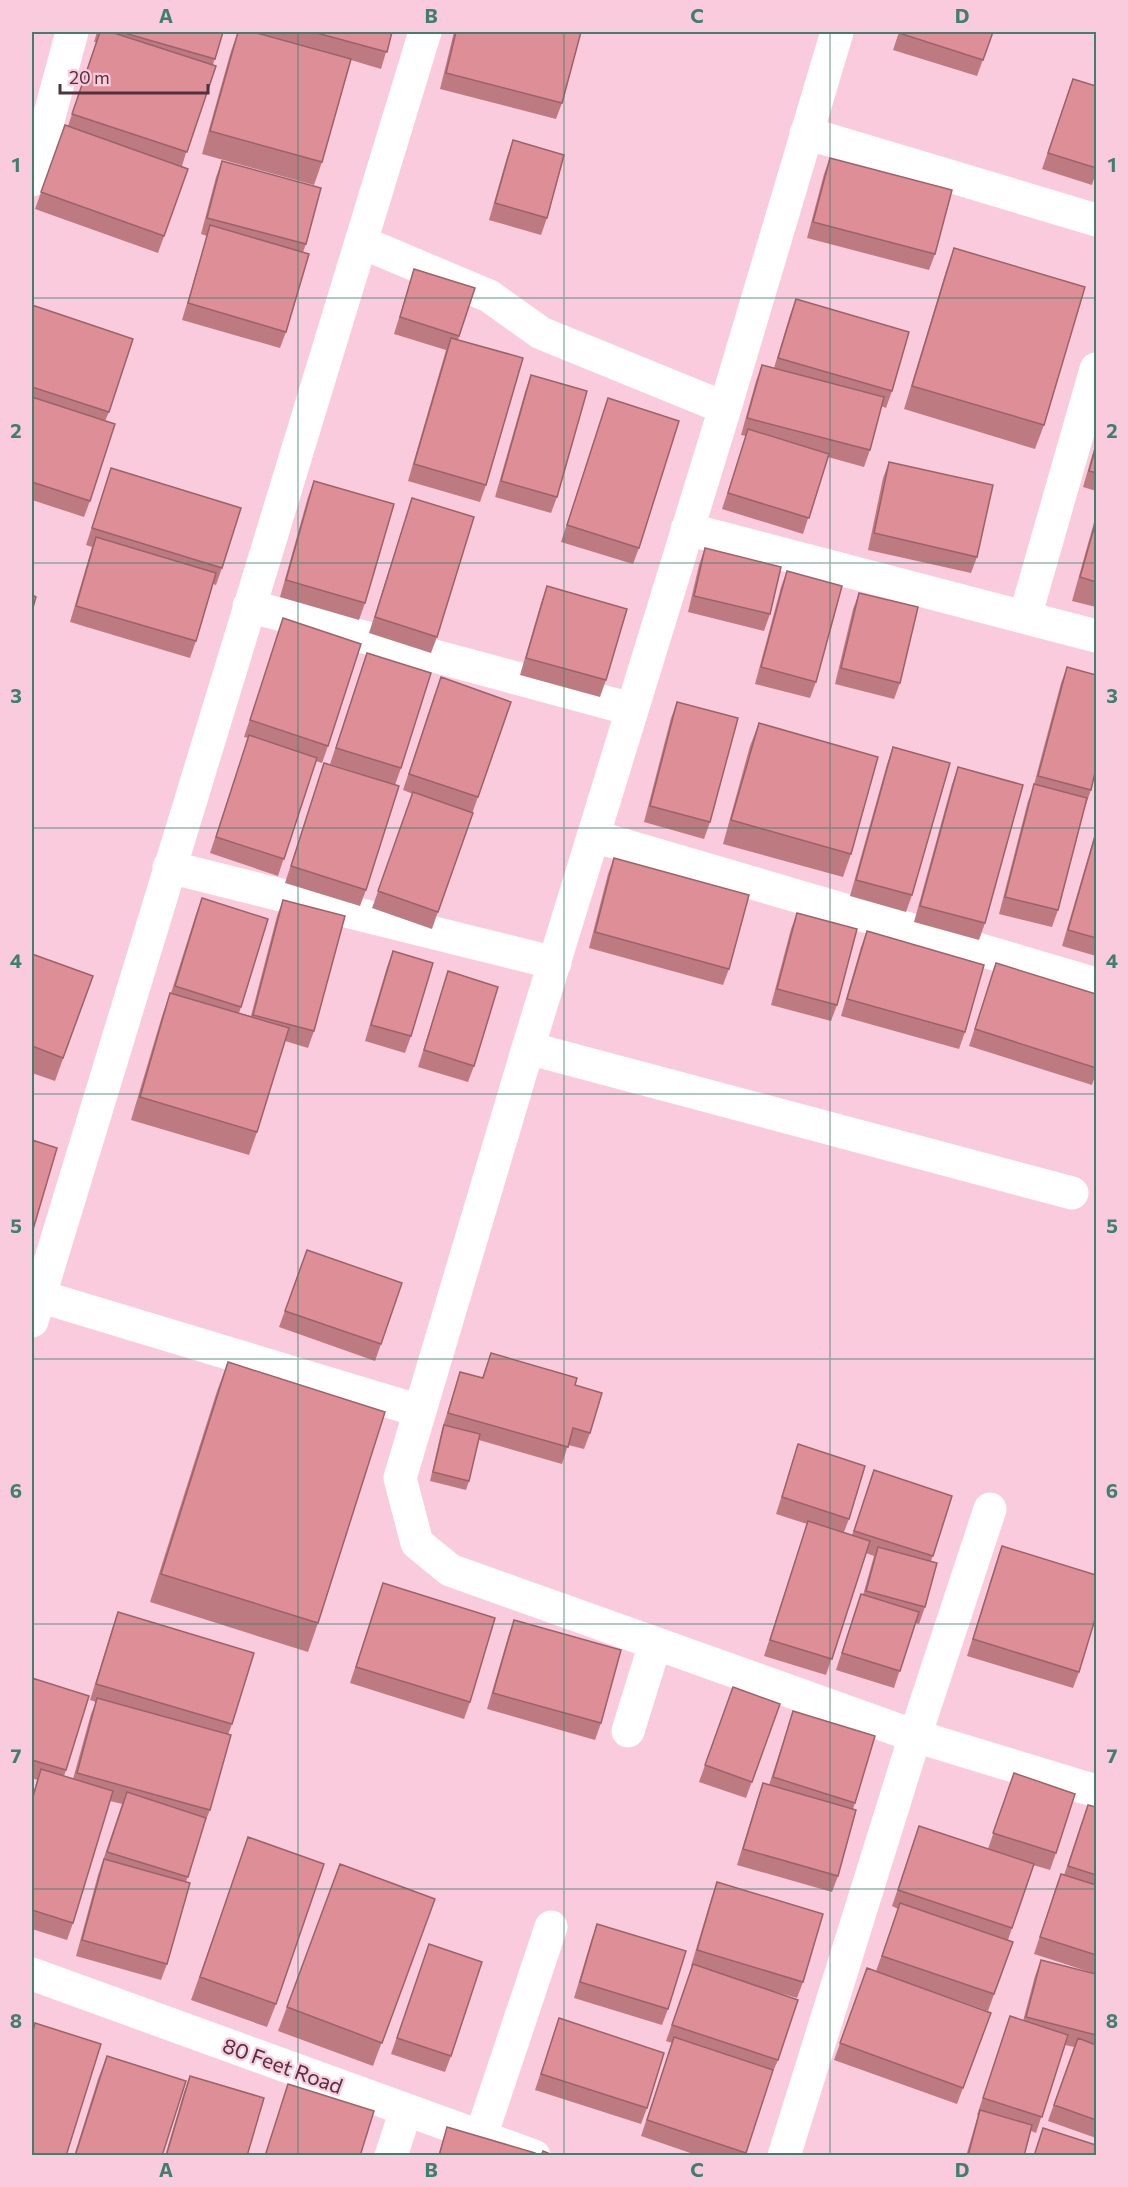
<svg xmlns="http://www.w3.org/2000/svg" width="1128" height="2187" viewBox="0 0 1128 2187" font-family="Commissioner,sans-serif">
	<rect width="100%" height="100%" fill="#facbdd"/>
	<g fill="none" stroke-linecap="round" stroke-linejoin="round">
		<path stroke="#fff" stroke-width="33" d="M806,133L1096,220
			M32,180L72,32
			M361,242L489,296L541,333L725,408
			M687,529L1096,636
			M249,606L631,709
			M1025,617L1096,369
			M593,836L1096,984
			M169,867L555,963
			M528,1048L1072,1193
			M39,1296L420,1411
			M32,1321L425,32
			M990,1509L915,1736L1096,1791
			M628,1731L655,1644
			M32,1974L534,2156
			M481,2136L551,1927
			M391,2156L406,2110
			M784,2156L915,1736L450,1570L417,1543L400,1478L528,1048L725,408L837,32"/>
	</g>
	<path fill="#be7a81" d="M97,32H223L182,166L188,169L158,253L35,209L65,125L68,126L96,42H94Z
		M238,32H392L381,69L351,60L322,162L314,185L202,154L231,51Z
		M454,32H583L582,34H580L562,103L556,119L440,89Z
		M899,32H993L977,76L893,50Z
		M1073,79L1096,86V172L1092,185L1042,169Z
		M513,140L547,218L541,235L489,220L507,157Z
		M830,158L935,254L929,270L807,238L824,174Z
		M222,161L306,244L303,252L286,332L280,348L182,320L207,236L201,234L216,177Z
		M954,248L1044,425L1035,449L904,409L946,271Z
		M414,269L475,288L458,340L486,485L480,502L408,481L446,350L394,334Z
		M796,299L892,391L886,408L881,406L870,450L864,467L828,457L803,534L722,509L746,436L741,435L756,381L762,365L774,368L790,315Z
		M32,305L109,412L105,421L90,501L84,517L32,500Z
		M531,375L557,497L551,513L495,497L525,392Z
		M608,398L639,548L633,564L561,542Z
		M1096,442V491L1083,487Z
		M889,462L977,557L971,573L868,550L883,478Z
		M111,468L222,568L216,585L213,584L196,641L190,658L70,622L92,547L86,545Z
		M314,481L365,603L359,620L280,597L308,497Z
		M412,498L437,637L431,653L369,633Z
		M1096,515V607L1072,601Z
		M705,548L770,614L764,631L688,612L699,565Z
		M787,571L816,682L810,698L755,684L781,587Z
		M547,586L606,680L600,697L520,675L541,603Z
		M859,593L900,683L894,699L835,684L853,609Z
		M283,618L328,746L322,763L316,761L278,876L210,853L248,738L244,737Z
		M367,653L401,768L395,785L330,764Z
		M1067,667L1091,790L1085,807L1058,910L1052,927L999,914L1028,801L1032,792L1061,683Z
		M435,693L511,702L432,929L372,908L413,794L403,790Z
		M677,702L710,822L704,839L644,822L671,718Z
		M759,723L851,854L843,877L723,844L750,746Z
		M893,747L912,895L906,912L850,896L887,764Z
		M324,763L366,890L360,906L285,883Z
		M958,767L985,923L979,940L914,922L952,784Z
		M1096,830V956L1062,946Z
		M614,858L729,969L723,985L589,948L608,874Z
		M202,898L241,1007L239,1013L251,1016L277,916L283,900L314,1031L308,1048L285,1041L257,1132L249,1155L131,1120L162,1016L170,993H171L196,914Z
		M797,913L837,1005L831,1021L771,1005L791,929Z
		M867,931L965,1032L959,1049L841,1016L861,947Z
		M393,951L411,1036L405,1053L365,1041L387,967Z
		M32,954L93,976L55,1081L32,1073Z
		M996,963L1096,994V1073L1092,1085L969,1046Z
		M448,971L474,1066L468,1082L418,1067Z
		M307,1250L381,1344L375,1361L279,1327Z
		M491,1353L575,1385L590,1433L584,1449L568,1445L562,1464L479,1440L469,1481L466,1490L430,1481L442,1429L460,1372L482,1378Z
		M228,1362L318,1623L308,1652L150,1602L217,1391Z
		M798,1444L849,1519L844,1532L852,1535L874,1470L952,1496L931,1561L925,1607L919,1624L915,1623L894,1688L836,1670L855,1611L861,1594L863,1595L874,1556L866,1553L826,1675L764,1656L807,1524L776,1514Z
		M1002,1546L1079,1672L1073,1688L967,1656L996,1563Z
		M383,1583L470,1702L464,1719L350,1683Z
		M118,1612L232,1724L228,1735L210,1810L203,1827L186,1882L167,1964L161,1980L76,1956L98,1875L122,1804L110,1801L73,1923L67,1940L32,1929V1797L37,1780L32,1778V1678L66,1770L64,1776L73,1779L91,1714L96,1702L90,1700L112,1629Z
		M514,1620L601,1723L595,1740L487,1709L508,1637Z
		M780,1704L746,1798L699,1782L705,1765Z
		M793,1711L855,1803L853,1809L838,1876L832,1892L737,1865L757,1800L763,1783L769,1785Z
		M1008,1790L1056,1853L1050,1870L1033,1865L1008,1940L1013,1942L988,2011L909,1983L991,2013L957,2104L834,2060L867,1968L876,1971L898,1909L892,1906L919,1826L988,1849Z
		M1096,1807V1974L1034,1954L1055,1890L1061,1874L1064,1875L1082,1821Z
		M240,1861L276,2004L267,2027L191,2000Z
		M340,1864L435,1899L373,2066L278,2031Z
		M717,1882L803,1982L797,1998L773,1991L778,2060L771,2076L745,2156H699L641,2136L672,2043L666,2041L692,1967L691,1966L711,1899Z
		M597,1924L668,2009L662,2025L574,1998L591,1941Z
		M1041,1960L1096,1974V2138L1048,2121L1074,2047L1065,2045L1036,2133L1031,2131L1024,2156H966L978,2115H977L1010,2016L1023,2021L1035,1976Z
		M423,1961L451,2056L445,2072L391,2054Z
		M559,2018L647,2108L641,2124L535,2090Z
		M107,2056L162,2156H74L98,2079Z
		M190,2076L247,2156H165L184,2092Z
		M288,2084L360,2156H265Z
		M447,2127L534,2156H438Z"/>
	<path fill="#dd8e96" stroke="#9b6369" stroke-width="1.5" d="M100,32H111L216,66L187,152L72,114Z
		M121,32H223L215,59Z
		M238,32H253L351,59L322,162L210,131Z
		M313,32H392L387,52Z
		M456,32H581L562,103L446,73Z
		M900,32H993L983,60L899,33Z
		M1073,79L1096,86V168L1048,153Z
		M65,125L188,169L164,236L41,192Z
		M513,140L564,155L547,218L495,203Z
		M830,158L952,190L935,254L813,222Z
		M222,161L321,188L306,244L207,218Z
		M210,225L309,254L286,332L188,303Z
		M954,248L1085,287L1044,425L912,386Z
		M414,269L475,288L459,336L400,317Z
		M796,299L909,332L892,391L778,358Z
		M32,305L133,339L109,412L32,387Z
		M451,338L523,358L486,485L414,464Z
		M762,365L884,397L870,450L747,418Z
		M531,375L587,391L557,497L501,481Z
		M32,397L115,424L90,501L32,482Z
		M608,398L679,421L639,548L567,525Z
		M748,429L829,454L809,518L728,493Z
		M1096,446V473L1089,471Z
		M889,462L993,485L977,557L874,533Z
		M111,468L241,508L222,568L92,528Z
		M314,481L394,504L365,603L286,580Z
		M412,498L474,517L437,637L375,617Z
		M1096,521V582L1080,577Z
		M96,537L216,573L196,641L76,606Z
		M705,548L781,567L770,614L694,596Z
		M787,571L842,586L816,682L761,667Z
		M547,586L627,609L606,680L526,658Z
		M859,593L918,607L900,683L841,668Z
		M32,595L36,597L32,611Z
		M283,618L361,644L328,746L250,720Z
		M367,653L431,673L401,768L336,748Z
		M1067,667L1096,675V768L1091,790L1038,776Z
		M441,677L511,702L478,797L409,774Z
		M677,702L738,718L710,822L650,806Z
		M759,723L878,757L851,854L731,820Z
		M249,735L317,758L284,859L216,837Z
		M893,747L950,763L912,895L856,880Z
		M324,763L399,786L366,890L291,866Z
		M958,767L1023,785L985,923L920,906Z
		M1034,784L1087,798L1058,910L1005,897Z
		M413,792L473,813L438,912L378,891Z
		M1096,833V938L1068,930Z
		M614,858L749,895L729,969L595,932Z
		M202,898L268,919L241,1007L175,986Z
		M283,900L345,916L314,1031L253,1015Z
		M797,913L857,929L837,1005L777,989Z
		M867,931L984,965L965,1032L847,999Z
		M393,951L433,963L411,1036L371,1025Z
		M32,954L93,976L63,1058L32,1046Z
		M996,963L1096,994V1068L975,1029Z
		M448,971L498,987L474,1066L424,1050Z
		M170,993L289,1028L257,1132L140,1097Z
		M32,1140L57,1148L32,1233Z
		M307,1250L402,1283L381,1344L285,1311Z
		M491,1353L577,1378L575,1385L602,1393L590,1433L573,1428L568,1447L448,1413L460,1372L483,1378Z
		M228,1362L385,1412L318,1623L161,1574Z
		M444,1425L480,1434L469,1481L433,1472Z
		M798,1444L865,1466L849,1519L782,1497Z
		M874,1470L952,1496L933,1556L854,1531Z
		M808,1521L870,1541L832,1659L770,1640Z
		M1002,1546L1096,1575V1616L1079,1672L973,1639Z
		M878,1547L937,1563L925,1607L866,1591Z
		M383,1583L495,1618L470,1702L356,1667Z
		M861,1594L919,1612L900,1671L842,1653Z
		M118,1612L254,1653L232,1724L96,1684Z
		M514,1620L621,1650L601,1723L493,1693Z
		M32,1678L89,1696L66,1770L32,1760Z
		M733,1687L780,1704L752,1782L705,1765Z
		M97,1698L231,1735L210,1810L77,1773Z
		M793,1711L875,1736L855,1803L773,1777Z
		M41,1769L113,1791L73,1923L32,1910V1800Z
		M1014,1773L1075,1794L1056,1853L993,1833Z
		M763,1783L856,1810L838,1876L743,1849Z
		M127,1792L206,1818L188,1877L107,1852Z
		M1088,1805L1096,1807V1875L1068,1866Z
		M919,1826L1034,1864L1012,1928L898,1890Z
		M248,1837L324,1864L276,2004L200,1977Z
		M104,1859L190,1883L167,1964L82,1940Z
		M340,1864L435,1899L382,2043L287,2007Z
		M1061,1874L1096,1885V1955L1040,1937Z
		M717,1882L823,1914L803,1982L697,1950Z
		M900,1903L1013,1942L994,1994L882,1956Z
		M597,1924L686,1951L668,2009L580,1982Z
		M429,1944L482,1962L451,2056L397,2038Z
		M1041,1960L1096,1974V2035L1026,2017Z
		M693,1964L798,2000L778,2060L672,2025Z
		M867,1968L991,2013L963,2088L840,2043Z
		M1010,2016L1068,2035L1042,2117L983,2098Z
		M559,2018L664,2053L647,2108L541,2074Z
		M35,2023L101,2044L66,2156H32V2034Z
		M674,2037L773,2070L746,2153L647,2120Z
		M1078,2038L1096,2045V2120L1054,2105Z
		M107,2056L186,2081L162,2156H75Z
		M190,2076L264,2098L247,2156H166Z
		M288,2084L374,2111L360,2156H265Z
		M980,2110L1032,2125L1024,2156H968Z
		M447,2127L535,2153L534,2156H439Z
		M1043,2128L1096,2145V2156H1034Z
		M543,2151L555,2156H541Z"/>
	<path fill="none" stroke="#3f7f6d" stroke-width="1.5" stroke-opacity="0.55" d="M298,32V2156M564,32V2156M830,32V2156M32,298H1096M32,563H1096M32,828H1096M32,1094H1096M32,1359H1096M32,1624H1096M32,1889H1096"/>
	<g text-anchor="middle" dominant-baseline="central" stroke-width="4.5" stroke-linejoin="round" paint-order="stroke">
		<g font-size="21" fill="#50313e" stroke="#facbdd">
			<text transform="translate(283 2065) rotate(20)">80 Feet Road</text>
		</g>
	</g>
	<rect width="1128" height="2187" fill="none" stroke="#facbdd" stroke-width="66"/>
	<path d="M60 84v9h148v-9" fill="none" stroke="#50313e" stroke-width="3"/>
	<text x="69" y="84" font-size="18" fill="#50313e" stroke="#facbdd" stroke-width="4.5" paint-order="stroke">20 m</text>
	<rect x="33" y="33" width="1062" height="2121" fill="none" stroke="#3f7f6d" stroke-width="2"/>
	<g font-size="20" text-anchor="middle" font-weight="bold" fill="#3f7f6d">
		<text x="166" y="23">A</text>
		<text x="431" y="23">B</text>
		<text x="697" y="23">C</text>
		<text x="962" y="23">D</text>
		<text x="16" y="172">1</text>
		<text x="1112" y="172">1</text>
		<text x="16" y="438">2</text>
		<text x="1112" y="438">2</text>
		<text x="16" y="703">3</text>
		<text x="1112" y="703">3</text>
		<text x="16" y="968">4</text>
		<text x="1112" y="968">4</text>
		<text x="16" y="1233">5</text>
		<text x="1112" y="1233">5</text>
		<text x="16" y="1498">6</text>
		<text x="1112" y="1498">6</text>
		<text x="16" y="1763">7</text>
		<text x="1112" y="1763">7</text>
		<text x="16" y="2028">8</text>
		<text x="1112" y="2028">8</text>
		<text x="166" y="2177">A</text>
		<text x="431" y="2177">B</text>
		<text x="697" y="2177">C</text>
		<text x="962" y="2177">D</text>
	</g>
</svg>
